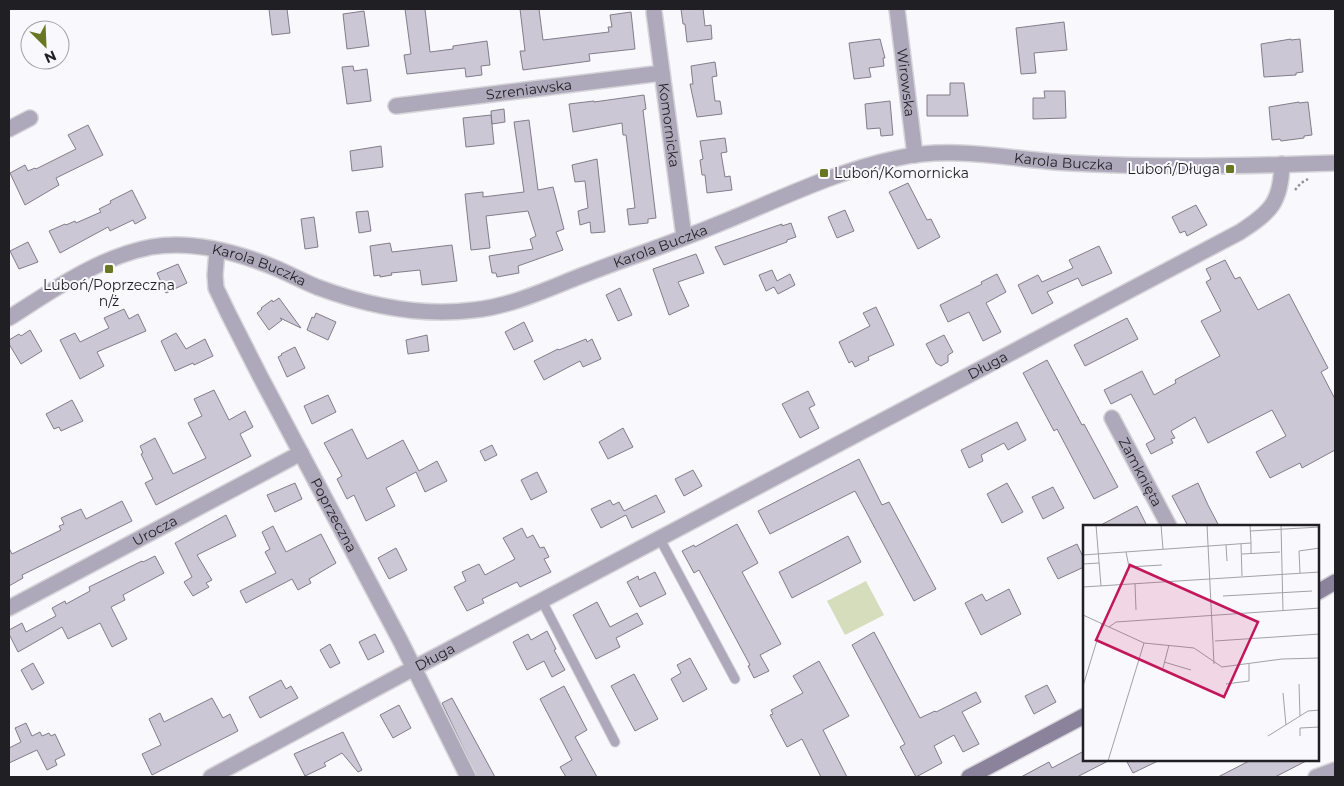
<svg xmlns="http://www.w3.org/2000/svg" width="1344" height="786" viewBox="0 0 1344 786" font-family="Montserrat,sans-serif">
	<rect width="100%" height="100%" fill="#f9f8fd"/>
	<path fill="#d5ddbc" d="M866,581L884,615L845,635L827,601Z"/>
	<path fill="#ccc7d5" stroke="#817d8a" d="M269,9H287L290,33L272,35Z
		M405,9H425L430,52L453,49V46L487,41L490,65L481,66L482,75L466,77L465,68L407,74L404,55L411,54Z
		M520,9H539L543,40L609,32L608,27H612L610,15L631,12L635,49L589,54L590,61L523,70L520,51H525Z
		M681,9H703L705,26L711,25L712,39L687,42L685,24H683Z
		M364,11L369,46L347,49L343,14Z
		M1064,22L1067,50L1034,53L1036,73L1021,74L1016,28Z
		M880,39L885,58H883L884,66L869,68L871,77L854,79L849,43Z
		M1291,39V40L1300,39L1303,72L1296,73V75L1264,77L1261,44Z
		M715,62L717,76L712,77L715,101H720L722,114L697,117L690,84H693L691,66Z
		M353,66L354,71L367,69L371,101L347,104L342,67Z
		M950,83H964L968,116H927V95H950Z
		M1044,91H1065L1066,118L1033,119V98H1045Z
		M644,95L646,109L643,110L656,218L648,219V223L629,225L627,209L635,208L626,135H623L622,123L573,132L569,104L594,101V102Z
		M890,101L893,135L881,136L880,128L867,129L865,104Z
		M1299,102V103L1308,102L1312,135L1304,136V138L1281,141L1280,139L1272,140L1269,107Z
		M504,109L505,122L492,124L491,111Z
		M491,115L494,144L466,147L463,118Z
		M529,120L538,190L553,187L564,229L556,232L563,250L518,266L519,273L497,277L496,273H492L489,256L533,249L530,239L536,236L528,211L486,216L490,248L471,250L465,194L483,192V197L524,192L514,122Z
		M88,125L103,155L56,178L59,185L25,205L10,173L25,165L28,171L35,168L36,169L76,149L68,135Z
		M725,138L727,152L721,153L725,177L730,176L732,190L707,193L705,175H702L700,160L703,159L700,141Z
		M381,146L383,167L352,171L350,151Z
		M597,159L605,232L591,233L590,222L580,225L578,211L588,208L585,181L575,182L572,165Z
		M908,183L927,220L931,219L940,237L918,249L889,192Z
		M132,190L146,218L135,224L133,220L110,231L108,227L60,253L49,231L65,224L66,225L75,221L76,223L101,212L99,209L111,203L110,201Z
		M1196,205L1207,225L1187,236L1185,231L1180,233L1172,217Z
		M845,210L854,231L837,238L828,217Z
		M368,211L371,231L359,233L356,212Z
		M314,217L318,247L305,249L301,219Z
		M791,223L796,237L787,240V242L724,265L715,247L782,224V226Z
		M28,242L38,262L19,269L10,251Z
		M390,243L392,252L452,245L457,281L422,285L420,270L391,273L392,275L380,277V275L374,276L370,246Z
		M1099,246L1112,273L1082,286L1078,278L1047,292L1053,303L1032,314L1018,285L1038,275L1042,282L1073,268L1069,260Z
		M696,254L704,273L678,282L689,306L669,315L653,269Z
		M1225,260L1235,279L1240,277L1258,310L1289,294L1328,368L1321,372L1335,399V450L1302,468L1300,463L1270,478L1256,452L1286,436L1272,410L1208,443L1195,417L1171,431L1175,438L1171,439L1173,443L1151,454L1146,444L1155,439L1131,394L1111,404L1104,390L1142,371L1154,395L1176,383L1175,380L1220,356L1201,321L1221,311L1206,282L1211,279L1206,269Z
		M178,264L187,283L166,293L157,273Z
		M772,270L777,281L790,274L795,285L778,294L774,287L766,291L759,275Z
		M997,274L1006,292L986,303L1001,332L983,341L969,312L948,322L940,305L982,284L981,282Z
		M620,288L632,315L618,321L606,295Z
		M279,298L301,328L280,318L282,320L269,330L257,313L262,309L261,308L272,300L273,302Z
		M876,307L894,345L868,357L869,360L855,367L852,361L849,363L839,342L870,326L863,313Z
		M124,309L129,319L138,314L146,331L97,352L104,366L80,379L60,340L75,333L80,342L109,328L104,318Z
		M316,313L336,322L328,340L307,330L312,317L314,318Z
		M1127,318L1138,339L1085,366L1074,345Z
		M524,322L533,341L514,350L505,332Z
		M30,330L42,351L21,364L9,344V340L19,334L21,336Z
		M176,333L186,349L205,339L213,356L194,365L193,363L175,371L161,341Z
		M427,335L429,351L408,354L406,340Z
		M944,335L953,352L948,355V362L941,366L936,363L926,344Z
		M586,339L587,342L592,339L601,359L583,367L580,361L544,380L534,361L558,349L559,350Z
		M295,347L305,368L287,377L278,357L282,355L281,354Z
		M1047,360L1082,425L1084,424L1118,487L1094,499L1057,429L1054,431L1023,373Z
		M214,390L229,420L245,411L253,427L240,434L251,456L156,505L145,483L153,479L141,454L143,453L140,446L155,438L173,474L206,458L188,423L202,416L194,399Z
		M808,391L815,405L809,408L819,428L800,438L782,404Z
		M328,395L336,412L312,424L304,406Z
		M72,400L83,421L61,431L59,427L54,429L46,414Z
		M1017,422L1026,440L1008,450L1004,443L981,455L983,461L969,468L961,450Z
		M623,428L633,447L608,459L599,442Z
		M352,429L367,459L403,440L419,471L437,461L447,481L425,492L416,472L386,488L395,506L366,521L354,495L347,499L337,479L342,476L324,443Z
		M492,445L497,455L485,461L480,451Z
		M859,459L882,505L889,502L936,589L914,601L855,491L770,534L758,511Z
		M693,470L702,486L684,496L675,479Z
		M537,472L547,492L531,500L521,480Z
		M295,483L302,499L275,512L267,495Z
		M1007,483L1023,512L1002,523L987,494Z
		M1198,483L1208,505L1219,526H1188L1172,496Z
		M1053,487L1064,508L1043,519L1032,497Z
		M656,495L665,512L632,528L626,515L601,528L591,509L610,500L613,505L619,502L624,511Z
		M122,501L132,521L22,575L23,578L9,586V548L12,554L61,530L59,526L64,524L61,518L81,509L86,519Z
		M1137,506L1147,526H1099Z
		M226,515L236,536L197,555L212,580L206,583L209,587L193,596L184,582L192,577L175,543Z
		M737,524L758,563L742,572L781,644L760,655L769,671L754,678L748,666L750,665L699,570L694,573L682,551L694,545L695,547Z
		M273,526L286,552L321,534L336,563L309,579L311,583L298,590L292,579L246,603L240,591L276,573L265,552L270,549L262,532Z
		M522,528L527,538L533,535L540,548L544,547L549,557L544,559L551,572L520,587L517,582L482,599L484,603L467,611L454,587L466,581L462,572L479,564L485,575L515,559L503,538Z
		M848,536L861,562L792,598L779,572Z
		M1077,544L1084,559V567L1058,579L1047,558Z
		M396,548L407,570L389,579L378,558Z
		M155,556L164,573L123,595L125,600L111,607L127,639L112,647L100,623L68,639L62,627L18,652L9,634V630L22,623L26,632L56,616L52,608L65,601L66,604L90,591L89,587L142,561L143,562Z
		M655,572L666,594L640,607L627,582L638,576L639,580Z
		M1009,589L1021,614L981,635L965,603L982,594L986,601Z
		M597,602L610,627L637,613L643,624L616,638L620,647L596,659L573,615Z
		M547,631L556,649L554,650L565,670L552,677L544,661L527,670L513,642L528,634L531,640Z
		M874,632L920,718L935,711L936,712L976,692L981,702L962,712L979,744L963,752L954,735L934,746L942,763L916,777L900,747L905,744L852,645Z
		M375,634L384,652L368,660L359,642Z
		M330,644L340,663L330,668L320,650Z
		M690,658L707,689L683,702L671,679L681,673L677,665Z
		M819,661L849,716L823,730L847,777H821L802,739L787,747L770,715L773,714L771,710L803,693L793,676Z
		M33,663L44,683L32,690L21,670Z
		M634,674L658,719L635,731L611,686Z
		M281,680L286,689L291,686L298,698L260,718L249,697Z
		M1047,685L1056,702L1034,714L1025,696Z
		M564,686L587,730L575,737L597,777H566L560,767L572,760L540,699Z
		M212,698L223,718L230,714L238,731L152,775L142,754L161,745L149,719L160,713L164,722Z
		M452,698L495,777H477L442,703Z
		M399,705L411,728L393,738L380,715Z
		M26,723L32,736L40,732L42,736L49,733L51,736L55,734L65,755L55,760L57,765L47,770L37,750L9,763V748L21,742L15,728Z
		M343,732L362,770L358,772L342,753L324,763L326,766L305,776L294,754Z
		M1084,751V760H1110L1077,777H1021L1049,762L1052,768Z
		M1126,760H1160L1133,773Z
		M1251,760H1308L1275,777H1218Z"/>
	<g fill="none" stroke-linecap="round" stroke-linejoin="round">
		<defs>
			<path id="lane" d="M660,539L735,679
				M542,601L615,742"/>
			<g id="street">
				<path id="s1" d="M897,9L915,155"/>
				<path id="s2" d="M654,12L684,237"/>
				<path id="s3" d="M396,106L662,73"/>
				<path d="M9,129L30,118"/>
				<path id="s4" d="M217,250L215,275L216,288L228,313L260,376L401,642L468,777"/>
				<path id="s5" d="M9,318C53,290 99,257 151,247C191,240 236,252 273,267C288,273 302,281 317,287C368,306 420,317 474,310C513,306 549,288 586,274C629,257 673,243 716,225C776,201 835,171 898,158C955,145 1014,160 1071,163C1159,168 1247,166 1335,163"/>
				<path id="s6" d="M1112,418L1169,526"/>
				<path id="s7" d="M9,608L301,453"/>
				<path id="s8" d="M211,777L414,668L1240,232C1271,212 1281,202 1282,164"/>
				<path d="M1316,777L1335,770"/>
			</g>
			<path id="secondary" d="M1318,592L1335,582
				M969,777L1084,716"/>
		</defs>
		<use href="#lane" stroke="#d6d5da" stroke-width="11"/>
		<use href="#street" stroke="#d6d5da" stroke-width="18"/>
		<use href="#secondary" stroke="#d6d5da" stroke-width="18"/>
		<path stroke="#949398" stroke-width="2.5" stroke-dasharray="2.5 2.5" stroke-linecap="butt" d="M1295,190L1301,183L1308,179"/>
		<use href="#lane" stroke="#aea9ba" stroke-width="9"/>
		<use href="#street" stroke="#aea9ba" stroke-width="15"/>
		<use href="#secondary" stroke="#8b839c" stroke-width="15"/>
	</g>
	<g fill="#697622" stroke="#f9f8fd" stroke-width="2">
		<rect x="1225" y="164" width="10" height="10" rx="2.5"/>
		<rect x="819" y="168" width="10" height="10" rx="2.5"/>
		<rect x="104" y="264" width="10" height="10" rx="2.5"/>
	</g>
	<g text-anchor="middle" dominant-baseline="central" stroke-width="4" stroke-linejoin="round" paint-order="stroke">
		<g font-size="14" fill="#201f24" stroke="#f9f8fd">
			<text stroke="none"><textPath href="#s1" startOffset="74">Wirowska</textPath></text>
			<text stroke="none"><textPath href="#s3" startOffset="134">Szreniawska</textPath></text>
			<text stroke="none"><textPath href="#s2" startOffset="114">Komornicka</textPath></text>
			<text stroke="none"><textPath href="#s5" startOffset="1111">Karola Buczka</textPath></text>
			<text stroke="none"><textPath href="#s5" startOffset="691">Karola Buczka</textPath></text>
			<text stroke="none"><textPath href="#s5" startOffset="271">Karola Buczka</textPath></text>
			<text stroke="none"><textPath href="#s8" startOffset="879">Długa</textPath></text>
			<text stroke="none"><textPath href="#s6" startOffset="61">Zamknięta</textPath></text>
			<text stroke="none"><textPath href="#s4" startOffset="294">Poprzeczna</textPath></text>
			<text stroke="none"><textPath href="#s7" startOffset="165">Urocza</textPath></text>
			<text stroke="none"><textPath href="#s8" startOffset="254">Długa</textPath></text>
		</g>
		<g font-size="14" fill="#201f24" stroke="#f9f8fd" text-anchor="end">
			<text x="1220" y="169">Luboń/Długa</text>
			<text x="834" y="173" text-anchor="start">Luboń/Komornicka</text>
			<text x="109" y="285" text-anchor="middle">Luboń/Poprzeczna<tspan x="109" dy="16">n/ż</tspan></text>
		</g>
	</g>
	<g transform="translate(1083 525)">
		<rect width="236" height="236" fill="#f9f8fd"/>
		<path fill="none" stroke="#a2a1a6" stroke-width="1" d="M13,0L18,61M78,0L80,24M124,0L131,139M167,0L168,18M198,0L200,86M167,6L237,2M158,19L159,51M143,20L144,36M43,27L46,42L79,40M159,29L197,27M0,30L168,18V29M0,39L16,38M217,48L216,26L237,23M52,59L53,85M0,62L237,47M140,71L229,66M0,90L61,118L111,123L139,142L199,134L237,133M26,102L33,97L237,83M132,116L237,109M81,137L108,145M80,143L86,120M143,159L166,156V139M216,159L217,191M0,161L19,99M200,168L203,200M185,211L225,186L237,185M217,211V203L237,202M25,236L61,118"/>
		<path fill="#c2185b" fill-opacity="0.15" stroke="#c2185b" stroke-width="2.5" d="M47,40L175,97L141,172L13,115Z"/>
		<rect width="236" height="236" fill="none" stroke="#201f24" stroke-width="2.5"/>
	</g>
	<rect width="1344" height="786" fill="none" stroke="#201f24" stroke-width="20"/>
	<g transform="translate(45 45) rotate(156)"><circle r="24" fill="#f9f8fd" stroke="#a2a1a6"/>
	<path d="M0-4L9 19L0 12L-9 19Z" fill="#697622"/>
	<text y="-8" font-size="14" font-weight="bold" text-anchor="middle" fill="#201f24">N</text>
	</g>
</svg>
